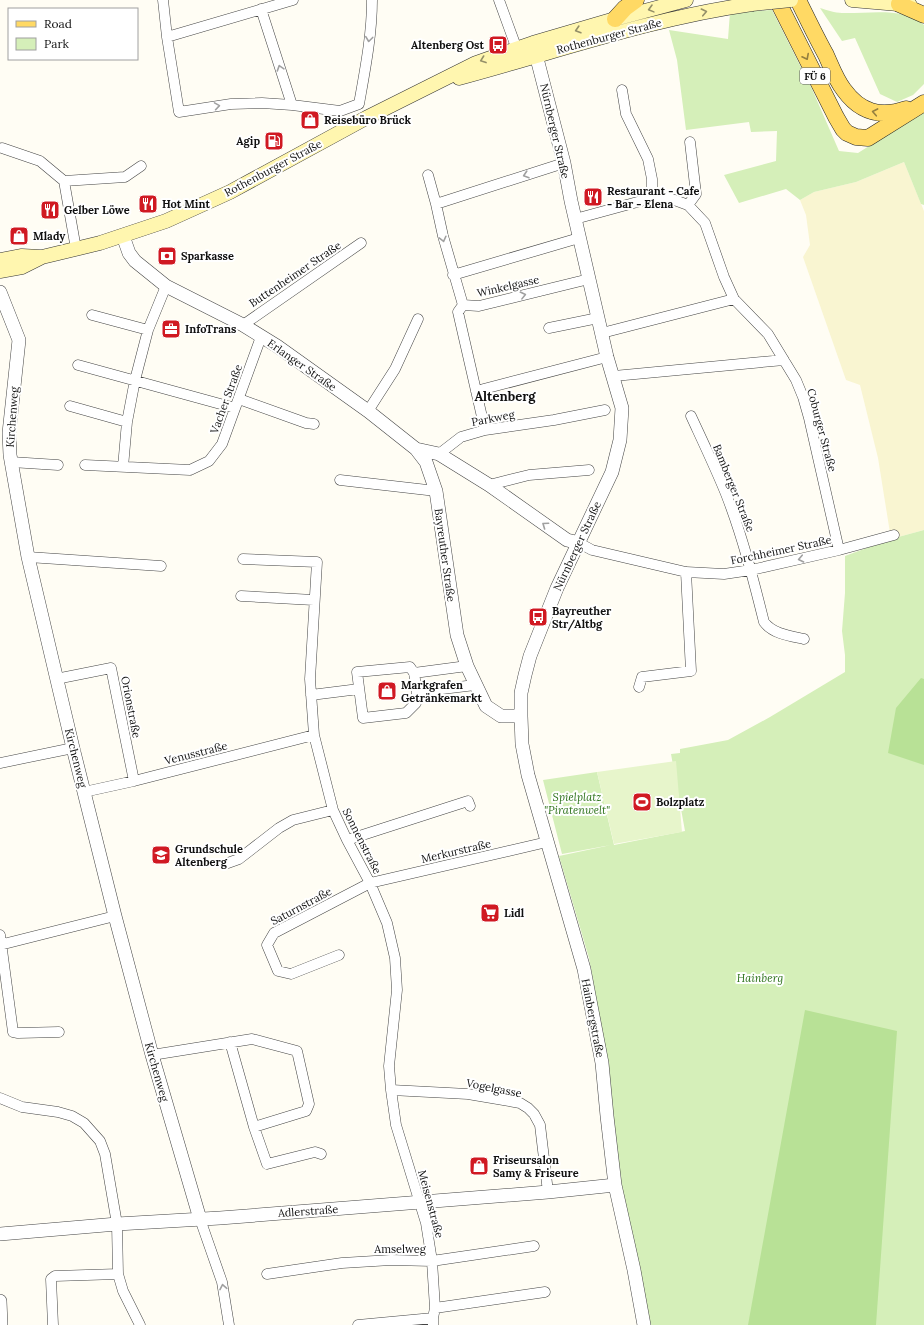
<svg xmlns="http://www.w3.org/2000/svg" width="924" height="1325" viewBox="0 0 924 1325" font-family="Lora,serif">
	<rect width="100%" height="100%" fill="#fffdf4"/>
	<path fill="#f9f5d1" d="M904,162L924,211V530L891,539L878,458L860,385L846,380L803,257L810,245L806,215L800,200L814,192L856,182Z"/>
	<path fill="#d5efb9" d="M820,8C827,10 835,13 842,13C866,14 905,6 924,25V84L913,95L897,102L880,94L855,38L842,41Z
		M772,10L812,89L839,151L858,153L915,117L924,108V205L921,204L904,162L856,182L814,192L800,200L786,189L739,203L724,175L776,161L777,131L751,132L749,122L686,130L677,60L669,30L728,39L730,12Z
		M924,530V1325H649L621,1203L603,1037L589,958L559,856L611,845L562,854L543,780L597,772L614,845L685,831L671,754L680,753V749L728,740L770,717L845,672V655L842,631L845,593V556L891,539Z"/>
	<path fill="#b8e196" d="M921,678L924,679V765L888,753L896,708Z
		M805,1010L897,1031L876,1325H748Z"/>
	<path fill="#e7f5cb" d="M676,761L682,832L614,844L597,772Z"/>
	<g fill="none" stroke-linecap="round" stroke-linejoin="round">
		<defs>
			<path id="minor" d="M163,0L167,37L179,112L231,104L262,103L292,105L340,111L359,104C365,70 372,35 372,0
				M499,0L519,55
				M261,9L292,105
				M167,37L293,0
				M690,142L696,194L688,205L705,223L724,277L734,299L768,334L796,380L803,397L809,418L839,550
				M2,148L40,161L64,181L76,249
				M564,163L436,204L443,236L463,305L479,306L589,279
				M428,175L436,204
				M64,181L125,177L141,166
				M652,198H669L688,205
				M575,219L652,198V179L648,159L626,114L622,90
				M453,275L579,238
				M463,305L458,312L485,430
				M92,315L148,330
				M243,325L361,243
				M549,328L598,318
				M602,333L734,299
				M78,365L235,408
				M614,376L784,360
				M476,391L607,357
				M239,399L306,423L314,424
				M70,406L127,422
				M368,411L395,369L418,319
				M691,416C703,442 715,467 726,494C742,535 753,578 764,622C773,634 790,636 804,639
				M439,454L461,437L485,430L554,420L605,410
				M11,462L58,465
				M85,465L190,470L209,461L222,444L261,337
				M123,467L127,422L135,380L148,330L166,286
				M340,480L436,491
				M489,485L529,475L589,470
				M579,543L592,550L686,572L724,574L751,570L839,550L894,535
				M28,557L161,566
				M243,559L317,562L310,679L314,735L333,810L347,840L370,883L387,923L395,958L397,990L389,1066L391,1090L396,1125L426,1223L432,1261L435,1308L433,1318V1325
				M241,596L314,600
				M467,666L414,673L417,692L475,685
				M414,673L410,667L357,672L363,718L406,713L416,703L417,692
				M56,679L111,668L134,781
				M639,687L642,677L691,671L686,572
				M311,695L359,689
				M0,763L73,748
				M84,792L134,781L314,735
				M347,840L468,801L470,806
				M225,864L239,859L279,828L293,820L333,810
				M0,935L13,1032L18,1033L59,1032
				M0,945L115,916
				M339,955L291,974L278,971L267,945L274,933L370,883L547,842
				M230,1042L254,1127
				M152,1055L252,1039L297,1051L309,1104L306,1111L254,1127L267,1164L315,1152L321,1154
				M391,1090L468,1094L520,1103L528,1108L534,1114L540,1125L548,1192
				M0,1098L22,1107L58,1112L72,1116L84,1123L100,1141L105,1154L117,1224L118,1274L123,1291L140,1325
				M200,1219L222,1282L229,1325
				M267,1274L342,1263L391,1260L432,1261L534,1246
				M435,1308L545,1292
				M53,1325L51,1279L55,1276L118,1274
				M358,1325L433,1318"/>
			<path id="tertiary" d="M534,47L564,163L571,201L607,357L622,408L620,440L612,472L557,588L530,656L525,675L521,693V716L522,744L528,775L584,969L602,1063L607,1116L615,1185L634,1270L644,1325
				M123,236L129,253L135,261L166,286L243,325L277,346L368,411L416,449L439,454L489,485L567,540L579,543
				M0,292L19,340L9,433L10,455L28,557L73,748L115,916L152,1055L200,1219
				M416,449L426,462L436,491L457,635L467,666L486,706L501,716H521
				M0,1234L117,1224L220,1218L548,1192L615,1185
				M0,1301L1,1325"/>
			<path id="secondary" d="M852,0L910,5
				M459,78C556,52 652,18 752,4
				M0,260L22,256L40,257
				M0,271L22,267L42,257L100,243L166,221L230,192L366,118L476,63L533,43L615,19L686,0"/>
			<path id="primary" d="M777,0L836,117L843,129L847,133L856,137L868,138L924,103
				M798,0C807,18 816,37 826,55C831,66 836,80 844,90C860,112 880,118 906,109
				M899,4L924,15
				M615,19L625,8L636,0"/>
		</defs>
		<use href="#minor" stroke="#444" stroke-width="11"/>
		<use href="#tertiary" stroke="#444" stroke-width="14"/>
		<use href="#secondary" stroke="#333" stroke-width="15"/>
		<use href="#primary" stroke="#222" stroke-width="17"/>
		<use href="#minor" stroke="#fff" stroke-width="10"/>
		<use href="#tertiary" stroke="#fff" stroke-width="13"/>
		<use href="#secondary" stroke="#fff6af" stroke-width="14"/>
		<use href="#primary" stroke="#ffd964" stroke-width="16"/>
		<defs>
			<path id="secondary-bridge" d="M752,4L791,0"/>
		</defs>
		<use href="#secondary-bridge" stroke="#333" stroke-width="15" stroke-linecap="butt"/>
		<use href="#secondary-bridge" stroke="#fff6af" stroke-width="14"/>
	</g>
	<defs><path id="oneway-chevron" d="M-2-3.5L2.5 0L-2 3.5" fill="none" stroke-width="1.6" stroke-linecap="round" stroke-linejoin="round"/></defs>
	<g stroke="#948f68">
		<use href="#oneway-chevron" transform="translate(651 9) rotate(165)"/>
		<use href="#oneway-chevron" transform="translate(704 12) rotate(-12)"/>
		<use href="#oneway-chevron" transform="translate(578 30) rotate(163)"/>
		<use href="#oneway-chevron" transform="translate(483 60) rotate(160)"/>
	</g>
	<g stroke="#a0a0a0">
		<use href="#oneway-chevron" transform="translate(369 39) rotate(97)"/>
		<use href="#oneway-chevron" transform="translate(280 68) rotate(-108)"/>
		<use href="#oneway-chevron" transform="translate(217 106) rotate(-9)"/>
		<use href="#oneway-chevron" transform="translate(526 175) rotate(162)"/>
		<use href="#oneway-chevron" transform="translate(443 239) rotate(76)"/>
		<use href="#oneway-chevron" transform="translate(523 295) rotate(-14)"/>
		<use href="#oneway-chevron" transform="translate(545 525) rotate(-145)"/>
		<use href="#oneway-chevron" transform="translate(801 559) rotate(168)"/>
		<use href="#oneway-chevron" transform="translate(223 1287) rotate(-101)"/>
	</g>
	<g stroke="#947f3f">
		<use href="#oneway-chevron" transform="translate(806 57) rotate(63)"/>
		<use href="#oneway-chevron" transform="translate(875 112) rotate(-169)"/>
	</g>
	<defs>
		<symbol id="bus-square" viewBox="-11 -11 22 22"><rect x="-9" y="-9" width="18" height="18" rx="4" fill="#d01922" stroke="#fff"/><path d="M-5-6H5V4H4V6H2V4H-2V6H-4V4H-5ZM-3.5-4V0h7V-4ZM-3.5 1.2v1.5H-2V1.2ZM2 1.2v1.5H3.5V1.2Z" fill="#fff"/></symbol>
		<symbol id="shop-square" viewBox="-11 -11 22 22"><rect x="-9" y="-9" width="18" height="18" rx="4" fill="#d01922" stroke="#fff"/><path d="M-5-2.5h2.3a2.7 3.5 0 0 1 5.4 0H5L5.5 6h-11ZM-1.5-2.5h3a1.5 2.3 0 0 0-3 0Z" fill="#fff"/></symbol>
		<symbol id="fuel-square" viewBox="-11 -11 22 22"><rect x="-9" y="-9" width="18" height="18" rx="4" fill="#d01922" stroke="#fff"/><path d="M-5.5-6h7V0h2V4h1.3V-2.5L3-4.5l.8-.8L6-3V5H2.5V1h-1V6h-7ZM-4.2-4.7v3.2H.2V-4.7Z" fill="#fff"/></symbol>
		<symbol id="restaurant-square" viewBox="-11 -11 22 22"><rect x="-9" y="-9" width="18" height="18" rx="4" fill="#d01922" stroke="#fff"/><path d="M-5-6h1v4h1v-4h1v4h1v-4h1v5L-1.5 .5V6h-2V.5L-5-1ZM5-6V6H3V1.5H1.5Q1.5-4 5-6Z" fill="#fff"/></symbol>
		<symbol id="bank-square" viewBox="-11 -11 22 22"><rect x="-9" y="-9" width="18" height="18" rx="4" fill="#d01922" stroke="#fff"/><path d="M-6-4H6V4H-6ZM0-2.3a2.3 2.3 0 1 0 0 4.6a2.3 2.3 0 1 0 0-4.6Z" fill="#fff"/></symbol>
		<symbol id="office-square" viewBox="-11 -11 22 22"><rect x="-9" y="-9" width="18" height="18" rx="4" fill="#d01922" stroke="#fff"/><path d="M-6-3h4V-5.5h4V-3h4V5H-6ZM-1-4.5V-3h2v-1.5ZM-6 0V1H6V0Z" fill="#fff"/></symbol>
		<symbol id="stadium-square" viewBox="-11 -11 22 22"><rect x="-9" y="-9" width="18" height="18" rx="4" fill="#d01922" stroke="#fff"/><path d="M0-5a6.5 5 0 1 0 0 10a6.5 5 0 1 0 0-10ZM-3.5-1.8h7v3.6h-7Z" fill="#fff"/></symbol>
		<symbol id="school-square" viewBox="-11 -11 22 22"><rect x="-9" y="-9" width="18" height="18" rx="4" fill="#d01922" stroke="#fff"/><path d="M0-5L7-2L0 1L-7-2ZM-4 1L0 2.5L4 1V4Q0 6-4 4Z" fill="#fff"/></symbol>
		<symbol id="supermarket-square" viewBox="-11 -11 22 22"><rect x="-9" y="-9" width="18" height="18" rx="4" fill="#d01922" stroke="#fff"/><path d="M-6-5.5h2.5l.6 2H6L4.5 2H-2.5L-4.4-4H-6ZM-1.5 3.2a1.3 1.3 0 1 0 .1 0ZM3 3.2a1.3 1.3 0 1 0 .1 0Z" fill="#fff"/></symbol>
	</defs>
	<g fill-rule="evenodd">
		<use href="#bus-square" x="487" y="34" width="22" height="22"/>
		<use href="#shop-square" x="299" y="109" width="22" height="22"/>
		<use href="#fuel-square" x="263" y="130" width="22" height="22"/>
		<use href="#restaurant-square" x="582" y="186" width="22" height="22"/>
		<use href="#restaurant-square" x="137" y="193" width="22" height="22"/>
		<use href="#restaurant-square" x="39" y="199" width="22" height="22"/>
		<use href="#shop-square" x="8" y="225" width="22" height="22"/>
		<use href="#bank-square" x="156" y="245" width="22" height="22"/>
		<use href="#office-square" x="160" y="318" width="22" height="22"/>
		<use href="#bus-square" x="527" y="606" width="22" height="22"/>
		<use href="#shop-square" x="376" y="680" width="22" height="22"/>
		<use href="#stadium-square" x="631" y="791" width="22" height="22"/>
		<use href="#school-square" x="150" y="844" width="22" height="22"/>
		<use href="#supermarket-square" x="479" y="902" width="22" height="22"/>
		<use href="#shop-square" x="468" y="1155" width="22" height="22"/>
	</g>
	<g text-anchor="middle" dominant-baseline="central" stroke-width="4" stroke-linejoin="round" paint-order="stroke">
		<rect fill="#fff" stroke="#585858" stroke-width="1" x="800" y="68" width="30" height="16" rx="3"/>
		<g font-size="10" font-weight="bold" fill="#111">
			<text x="815" y="76">FÜ 6</text>
		</g>
		<g font-size="11" fill="#111" stroke="#fff">
			<text transform="translate(609 36) rotate(-15)">Rothenburger Straße</text>
			<text transform="translate(555 131) rotate(77)">Nürnberger Straße</text>
			<text transform="translate(273 168) rotate(-28)">Rothenburger Straße</text>
			<text transform="translate(295 274) rotate(-34)">Buttenheimer Straße</text>
			<text transform="translate(508 286) rotate(-13)">Winkelgasse</text>
			<text transform="translate(302 365) rotate(35)">Erlanger Straße</text>
			<text transform="translate(226 399) rotate(-70)">Vacher Straße</text>
			<text transform="translate(12 417) rotate(-86)">Kirchenweg</text>
			<text transform="translate(493 418) rotate(-11)">Parkweg</text>
			<text transform="translate(822 430) rotate(75)">Coburger Straße</text>
			<text transform="translate(734 488) rotate(68)">Bamberger Straße</text>
			<text transform="translate(577 546) rotate(-65)">Nürnberger Straße</text>
			<text transform="translate(781 550) rotate(-12)">Forchheimer Straße</text>
			<text transform="translate(445 555) rotate(82)">Bayreuther Straße</text>
			<text transform="translate(131 707) rotate(79)">Orionstraße</text>
			<text transform="translate(196 753) rotate(-14)">Venusstraße</text>
			<text transform="translate(76 758) rotate(76)">Kirchenweg</text>
			<text transform="translate(362 841) rotate(63)">Sonnenstraße</text>
			<text transform="translate(456 851) rotate(-13)">Merkurstraße</text>
			<text transform="translate(301 906) rotate(-28)">Saturnstraße</text>
			<text transform="translate(593 1018) rotate(79)">Hainbergstraße</text>
			<text transform="translate(157 1072) rotate(74)">Kirchenweg</text>
			<text transform="translate(494 1088) rotate(11)">Vogelgasse</text>
			<text transform="translate(431 1204) rotate(75)">Meisenstraße</text>
			<text transform="translate(308 1211) rotate(-4)">Adlerstraße</text>
			<text x="400" y="1249">Amselweg</text>
		</g>
		<g font-size="11" font-weight="bold" fill="#111" stroke="#fff" text-anchor="start">
			<text x="484" y="45" text-anchor="end">Altenberg Ost</text>
			<text x="324" y="120">Reisebüro Brück</text>
			<text x="260" y="141" text-anchor="end">Agip</text>
			<text x="607" y="191">Restaurant - Cafe<tspan x="607" dy="13">- Bar - Elena</tspan></text>
			<text x="162" y="204">Hot Mint</text>
			<text x="64" y="210">Gelber Löwe</text>
			<text x="33" y="236">Mlady</text>
			<text x="181" y="256">Sparkasse</text>
			<text x="185" y="329">InfoTrans</text>
			<text x="552" y="611">Bayreuther<tspan x="552" dy="13">Str/Altbg</tspan></text>
			<text x="401" y="685">Markgrafen<tspan x="401" dy="13">Getränkemarkt</tspan></text>
			<text x="656" y="802">Bolzplatz</text>
			<text x="175" y="849">Grundschule<tspan x="175" dy="13">Altenberg</tspan></text>
			<text x="504" y="913">Lidl</text>
			<text x="493" y="1160">Friseursalon<tspan x="493" dy="13">Samy &amp; Friseure</tspan></text>
		</g>
		<g font-size="11" font-style="italic" fill="#2b7119" stroke="#fff">
			<text x="577" y="797">Spielplatz<tspan x="577" dy="13">"Piratenwelt"</tspan></text>
			<text x="760" y="978">Hainberg</text>
		</g>
		<g font-size="13" font-weight="bold" fill="#111" stroke="#fff">
			<text x="505" y="396">Altenberg</text>
		</g>
	</g>
	<rect x="8" y="8" width="130" height="52" fill="#ffffff" stroke="#a0a0a0"/>
	<rect x="16" y="21" width="20" height="6" fill="#ffd964" stroke="#a0a0a0"/>
	<text x="44" y="28" font-size="12" fill="#111111">Road</text>
	<rect x="16" y="38" width="20" height="12" fill="#d5efb9" stroke="#a0a0a0"/>
	<text x="44" y="48" font-size="12" fill="#111111">Park</text>
</svg>
